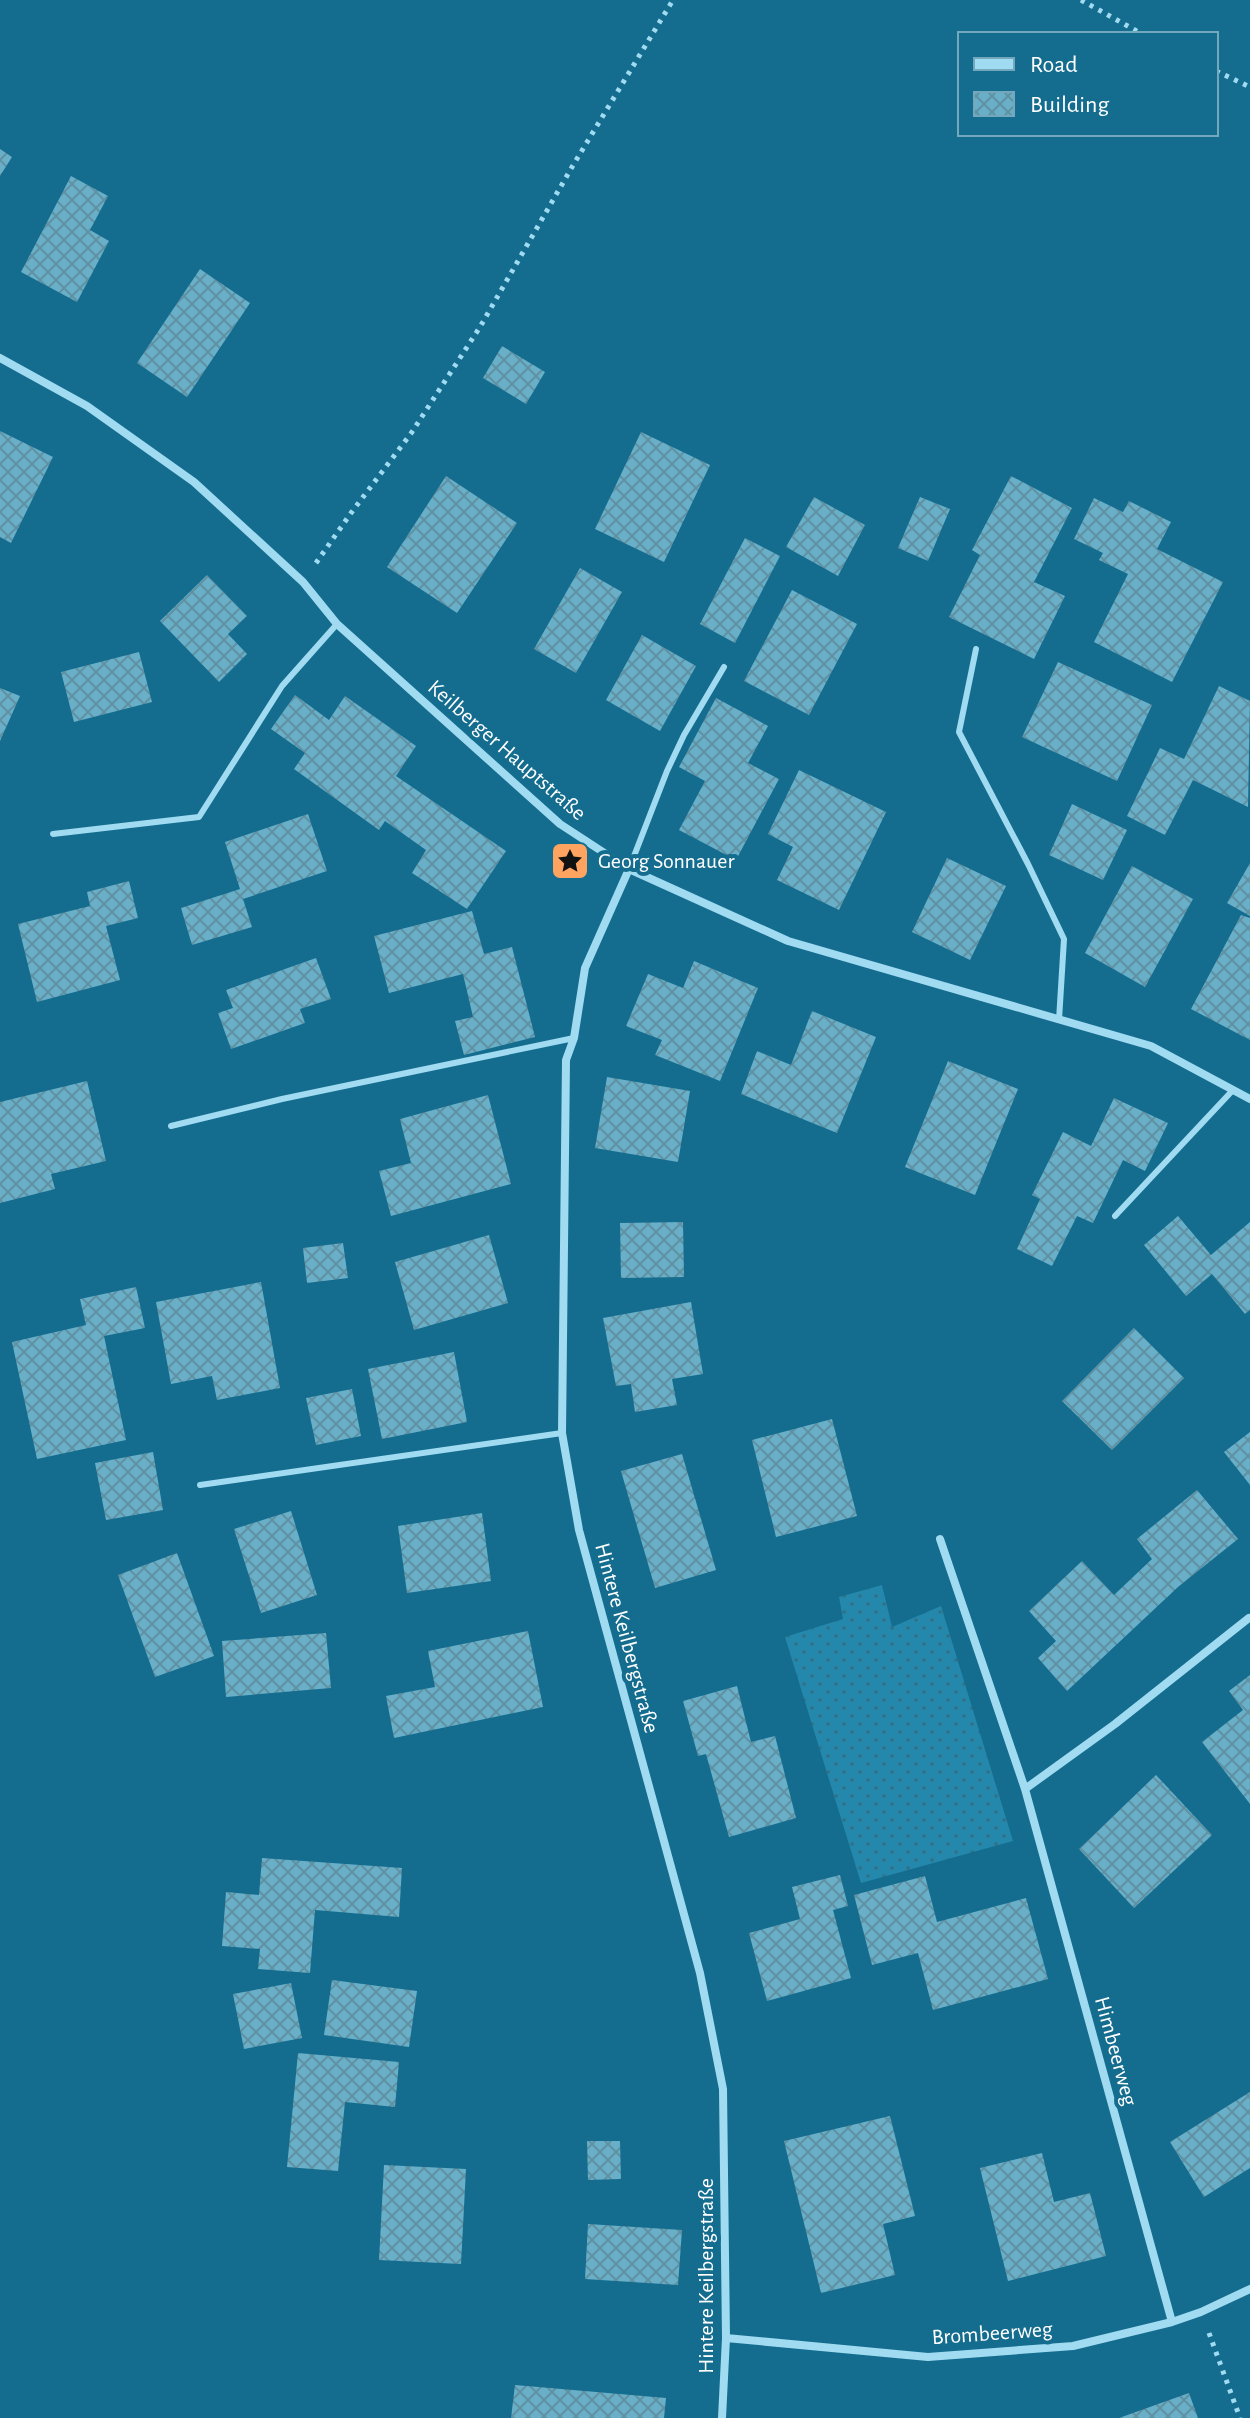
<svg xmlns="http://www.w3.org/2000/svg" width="1250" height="2418" viewBox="0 0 1250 2418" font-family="'Alegreya Sans',sans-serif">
	<defs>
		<pattern id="grass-dots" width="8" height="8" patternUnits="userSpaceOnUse" patternTransform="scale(2)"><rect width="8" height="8" fill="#2388ac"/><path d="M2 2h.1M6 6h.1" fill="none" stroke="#337086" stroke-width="1.8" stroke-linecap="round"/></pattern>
		<pattern id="building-cross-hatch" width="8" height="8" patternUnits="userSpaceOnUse" patternTransform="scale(2)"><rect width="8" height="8" fill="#69afc8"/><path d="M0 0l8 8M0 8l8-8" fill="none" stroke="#6091a3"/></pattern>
	</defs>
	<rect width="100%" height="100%" fill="#146d8f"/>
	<path fill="url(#grass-dots)" d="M882,1585L892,1627L941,1606L1013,1841L861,1883L785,1637L843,1619L839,1597Z"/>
	<path fill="url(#building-cross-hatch)" d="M0,149L12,157L0,176Z
		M71,176L108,196L90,230L109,241L77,302L21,272Z
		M200,269L250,303L187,397L137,363Z
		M502,346L545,372L526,404L483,378Z
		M0,431L53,457L11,543L0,537Z
		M641,432L710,465L664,562L595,529Z
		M446,476L517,523L457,613L387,567Z
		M1011,476L1072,508L1034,582L1065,596L1034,659L949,617L980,555L972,550Z
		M814,497L865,525L838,576L786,547Z
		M920,497L950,509L928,561L898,548Z
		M1094,498L1123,512L1129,501L1171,522L1157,549L1223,582L1172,682L1094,642L1128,574L1099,560L1103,553L1074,539Z
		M745,538L780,556L735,643L700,624Z
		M580,568L622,592L576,673L534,649Z
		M207,575L247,616L228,634L247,654L219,682L160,621Z
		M792,590L857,624L809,715L744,681Z
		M642,635L696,666L660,731L606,700Z
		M139,652L152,702L74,722L61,672Z
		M1058,662L1152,705L1117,781L1022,737Z
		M1219,686L1250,701L1248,807L1193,780L1165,835L1127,816L1160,748L1184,759Z
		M0,688L20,696L0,741Z
		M295,695L329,720L345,696L416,746L396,776L506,851L467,909L412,873L426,850L385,821L379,830L294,769L305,753L271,729Z
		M716,698L768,726L748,763L779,779L736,860L679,830L705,781L679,767Z
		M799,770L886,812L839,910L777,880L793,847L768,834Z
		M1072,804L1127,830L1103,880L1049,855Z
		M308,814L327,871L243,899L252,927L192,945L181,908L240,889L225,842Z
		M947,858L1006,886L970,960L912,932Z
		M1250,863V916L1227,903Z
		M1132,866L1193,899L1145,987L1085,953Z
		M129,881L138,918L106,926L120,980L37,1002L18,924L90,906L87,892Z
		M472,911L484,954L512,947L535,1037L464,1055L455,1021L473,1017L463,974L389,993L374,936Z
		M1241,915L1250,918V1040L1191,1009Z
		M316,958L331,999L300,1009L305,1023L231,1049L218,1013L233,1008L226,990Z
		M694,961L758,988L720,1081L655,1055L662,1040L626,1026L648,974L683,988Z
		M812,1011L876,1037L837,1133L741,1094L757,1051L791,1065Z
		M948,1061L1018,1089L975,1195L905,1167Z
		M607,1077L690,1091L678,1162L595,1148Z
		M87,1081L106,1161L51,1174L55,1189L0,1203V1102Z
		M488,1095L511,1184L391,1216L379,1171L411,1163L400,1119Z
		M1114,1098L1168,1123L1145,1171L1123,1160L1093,1223L1077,1216L1052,1266L1017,1249L1040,1199L1032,1195L1063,1132L1091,1146Z
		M1178,1216L1211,1255L1250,1222V1310L1245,1314L1212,1274L1186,1296L1144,1245Z
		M683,1222L684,1277L621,1278L620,1223Z
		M489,1235L508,1303L414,1330L395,1262Z
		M343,1243L348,1278L307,1283L303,1248Z
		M261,1282L280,1388L217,1400L212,1376L171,1384L156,1302Z
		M136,1287L145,1328L104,1336L126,1440L37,1459L12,1342L86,1325L80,1299Z
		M691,1302L703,1374L672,1379L677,1405L635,1412L631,1384L616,1386L603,1318Z
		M1134,1328L1184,1378L1112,1450L1062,1401Z
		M454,1352L467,1422L382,1439L368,1369Z
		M352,1389L361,1436L316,1445L306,1398Z
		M832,1419L857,1516L776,1537L752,1440Z
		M1250,1432V1485L1224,1452Z
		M153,1452L163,1510L106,1520L95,1463Z
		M682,1454L716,1570L655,1588L621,1471Z
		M1197,1490L1238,1539L1178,1587L1067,1691L1038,1658L1056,1641L1029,1611L1082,1561L1114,1595L1152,1559L1137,1539Z
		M291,1511L317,1595L261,1613L234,1529Z
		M482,1513L491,1581L407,1593L398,1526Z
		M177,1553L214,1656L155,1677L118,1575Z
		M528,1631L543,1707L394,1738L386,1696L435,1687L428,1651Z
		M326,1633L331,1688L226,1697L222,1641Z
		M1250,1675V1804L1202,1742L1243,1710L1229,1691Z
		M737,1686L751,1742L775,1736L796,1818L729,1837L706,1754L698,1756L683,1701Z
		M1156,1775L1212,1835L1134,1908L1079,1849Z
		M262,1858L402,1868L399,1917L315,1910L310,1973L258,1969L260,1949L222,1946L226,1892L259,1895Z
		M840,1875L848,1906L833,1910L851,1978L767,2001L749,1933L800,1919L792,1887Z
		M925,1876L937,1922L1026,1898L1048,1979L933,2010L918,1953L872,1965L854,1895Z
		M332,1980L417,1991L409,2047L324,2035Z
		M291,1983L302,2038L244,2049L233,1994Z
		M298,2053L399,2062L395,2107L345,2102L338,2171L287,2167Z
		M1250,2092V2168L1204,2197L1170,2142Z
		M890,2116L915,2216L883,2224L895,2275L821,2293L784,2141Z
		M587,2141H620L621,2179L588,2180Z
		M1042,2153L1054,2202L1090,2193L1106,2256L1008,2281L980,2168Z
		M384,2165L466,2169L461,2264L379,2260Z
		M588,2224L682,2230L678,2285L585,2279Z
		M515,2385L666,2398L664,2418H511Z
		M1189,2393L1198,2418H1119Z"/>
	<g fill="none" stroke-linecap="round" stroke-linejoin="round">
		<path stroke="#a0dbf1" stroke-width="5" stroke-dasharray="4 6" stroke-linecap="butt" d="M1081,0L1142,34
			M1216,71L1250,87
			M316,563L351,513L412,432L480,327L572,167L673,0
			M1209,2333L1240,2418"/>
		<path stroke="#a0dbf1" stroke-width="6" d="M976,649L959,732L1028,864L1064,939L1059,1020
			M53,834L199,817L282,686L337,624
			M629,869L667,771L684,735L724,667
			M171,1126L282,1099L574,1038
			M1115,1216L1233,1090
			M200,1485L562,1433"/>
		<path stroke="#a0dbf1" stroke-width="8" d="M0,358L87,406L194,482L303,582L337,624L560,824L629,869L788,941L1151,1046L1250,1099
			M629,869L585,968L574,1038L566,1060L562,1433L579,1530L700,1973L723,2089L726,2338L722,2418
			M940,1539L1025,1789L1172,2322
			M1025,1789L1115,1724L1249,1618
			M726,2338L928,2357L1073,2346L1172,2322L1201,2312L1250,2289"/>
	</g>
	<defs>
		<symbol id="sight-square" viewBox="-11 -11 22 22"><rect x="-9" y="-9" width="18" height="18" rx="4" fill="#ffa460" stroke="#146d8f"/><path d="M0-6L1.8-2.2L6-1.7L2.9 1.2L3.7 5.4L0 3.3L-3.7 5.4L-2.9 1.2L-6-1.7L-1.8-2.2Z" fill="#111"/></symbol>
	</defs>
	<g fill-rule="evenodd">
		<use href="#sight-square" x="548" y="839" width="44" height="44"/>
	</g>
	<g text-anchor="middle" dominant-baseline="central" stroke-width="8" stroke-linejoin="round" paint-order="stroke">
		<g font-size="22" fill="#fff" stroke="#146d8f">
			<text transform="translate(507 750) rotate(41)">Keilberger Hauptstraße</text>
			<text transform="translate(627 1638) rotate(75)">Hintere Keilbergstraße</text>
			<text transform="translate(1116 2051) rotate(75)">Himbeerweg</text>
			<text transform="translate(706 2276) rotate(-90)">Hintere Keilbergstraße</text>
			<text transform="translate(992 2333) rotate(-4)">Brombeerweg</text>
		</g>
		<g font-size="22" fill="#fff" stroke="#146d8f" text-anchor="start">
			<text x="598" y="861">Georg Sonnauer</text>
		</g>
	</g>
	<rect x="958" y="32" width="260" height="104" fill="#146d8f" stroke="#72a7bc" stroke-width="2"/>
	<rect x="974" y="58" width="40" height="12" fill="#a0dbf1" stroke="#72a7bc" stroke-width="2"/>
	<text x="1030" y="72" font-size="24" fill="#ffffff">Road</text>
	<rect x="974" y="92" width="40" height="24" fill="url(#building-cross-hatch)" stroke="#72a7bc" stroke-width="2"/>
	<text x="1030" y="112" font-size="24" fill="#ffffff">Building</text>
</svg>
